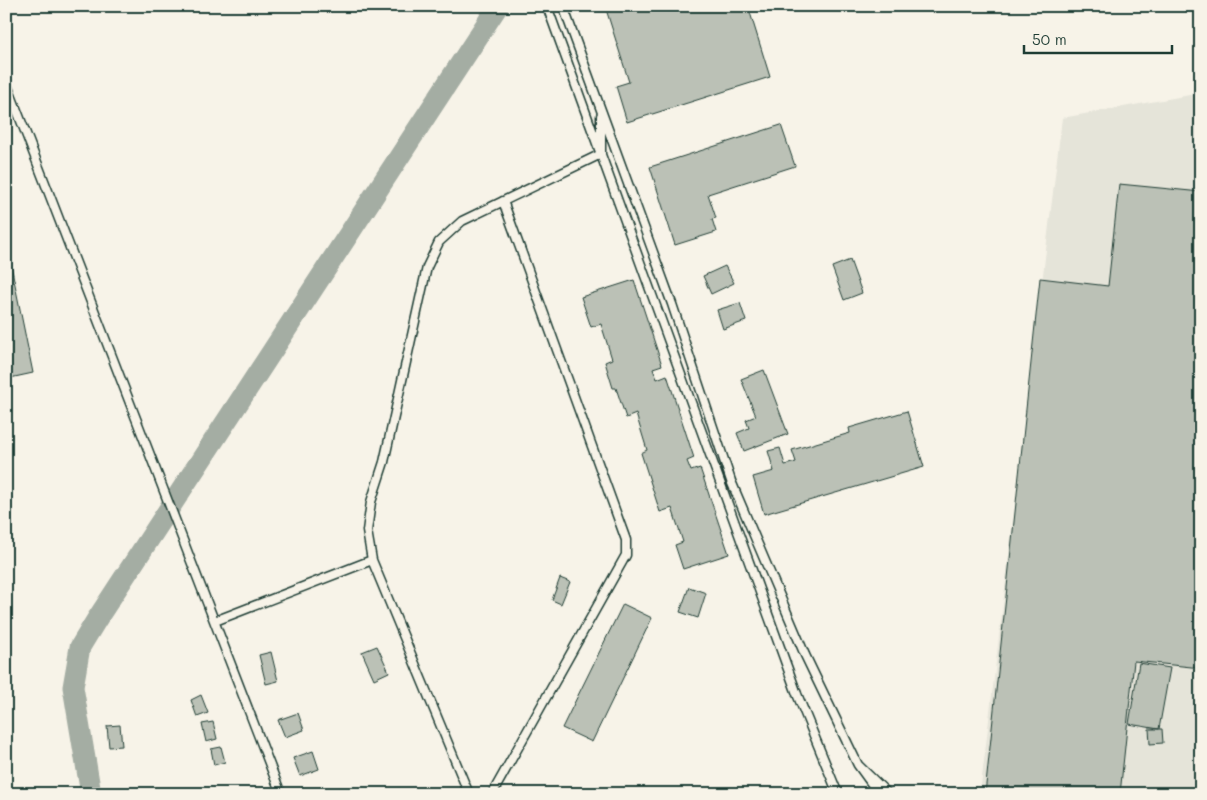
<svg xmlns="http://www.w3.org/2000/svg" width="1207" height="800" viewBox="0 0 1207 800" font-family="Mali,sans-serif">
	<rect width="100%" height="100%" fill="#f7f3e8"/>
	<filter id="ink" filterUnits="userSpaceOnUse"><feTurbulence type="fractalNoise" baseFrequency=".02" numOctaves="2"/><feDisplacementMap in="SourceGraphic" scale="10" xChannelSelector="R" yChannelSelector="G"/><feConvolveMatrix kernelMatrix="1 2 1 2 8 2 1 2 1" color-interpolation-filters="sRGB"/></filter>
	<g filter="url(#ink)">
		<path fill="#e5e4d9" d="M1201,93V794H980L1062,118Z"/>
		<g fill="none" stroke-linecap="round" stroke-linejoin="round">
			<path stroke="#a4ada3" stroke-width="21" d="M91,794L73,687L80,647L97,619L498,6"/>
		</g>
		<path fill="#bbc1b6" stroke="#1f3d34" d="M605,6H748L770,77L627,122L616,86L629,82Z
			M781,125L795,166L708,194L716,218L712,219L716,232L675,245L650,167Z
			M1119,184L1201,192V668L1134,661L1120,794H985L1040,278L1108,286Z
			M6,260H10L33,373L10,378L8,368H6Z
			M850,260L862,293L844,300L832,267Z
			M725,266L734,283L711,294L703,276Z
			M634,280L662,365L653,368L657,379L667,375L694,458L687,461L691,471L700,468L729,554L683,569L675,545L683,542L672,508L660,512L641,453L647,450L636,414L626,418L616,388H613L605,362L612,359L601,324L591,327L581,297Z
			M740,303L746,321L723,329L717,310Z
			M764,370L788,434L744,451L737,433L749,428L746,420L756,416L741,379Z
			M907,411L924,467L764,514L753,477L774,471L768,451L780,448L785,465L796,462L792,450L850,433L849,428Z
			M560,578L570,582L561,604L552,600Z
			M689,587L706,593L698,618L680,612Z
			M623,604L652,618L592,742L562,728Z
			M377,646L389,672L374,679L362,652Z
			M271,652L278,681L266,684L259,655Z
			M1139,663L1170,668L1159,729L1129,724Z
			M201,695L208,713L197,717L191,700Z
			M298,713L304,730L285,737L278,720Z
			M213,722L217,739L206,742L202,724Z
			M120,725L122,746L109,747L107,726Z
			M1149,729H1162L1163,743L1150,744Z
			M221,747L225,762L214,765L211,749Z
			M313,751L319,769L300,776L293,758Z
			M400,789L401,794H382Z"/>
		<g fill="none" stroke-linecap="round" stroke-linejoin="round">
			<defs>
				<path id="lane" d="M547,6L797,694L838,794
					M563,6L672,304L731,481L805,655L858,765
					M6,82L281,794
					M215,621L372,560
					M469,794L372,560L367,531L371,502L384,462L427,267L439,242L462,221L601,154V116
					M492,794L626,555V540L503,201
					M879,794L858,765L888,794"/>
			</defs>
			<use href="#lane" stroke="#1f3d34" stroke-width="11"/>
			<use href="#lane" stroke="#f7f3e8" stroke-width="8"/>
		</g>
	</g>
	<rect width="1207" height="800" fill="none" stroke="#f7f3e8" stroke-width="25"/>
	<rect x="12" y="12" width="1182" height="775" fill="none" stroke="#1f3d34" stroke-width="2" filter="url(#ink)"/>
	<path d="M1024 45v8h148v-8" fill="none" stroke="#1f3d34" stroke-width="2.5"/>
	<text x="1032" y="45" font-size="15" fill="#1f3d34" stroke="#f7f3e8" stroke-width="4" paint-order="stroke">50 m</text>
</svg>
